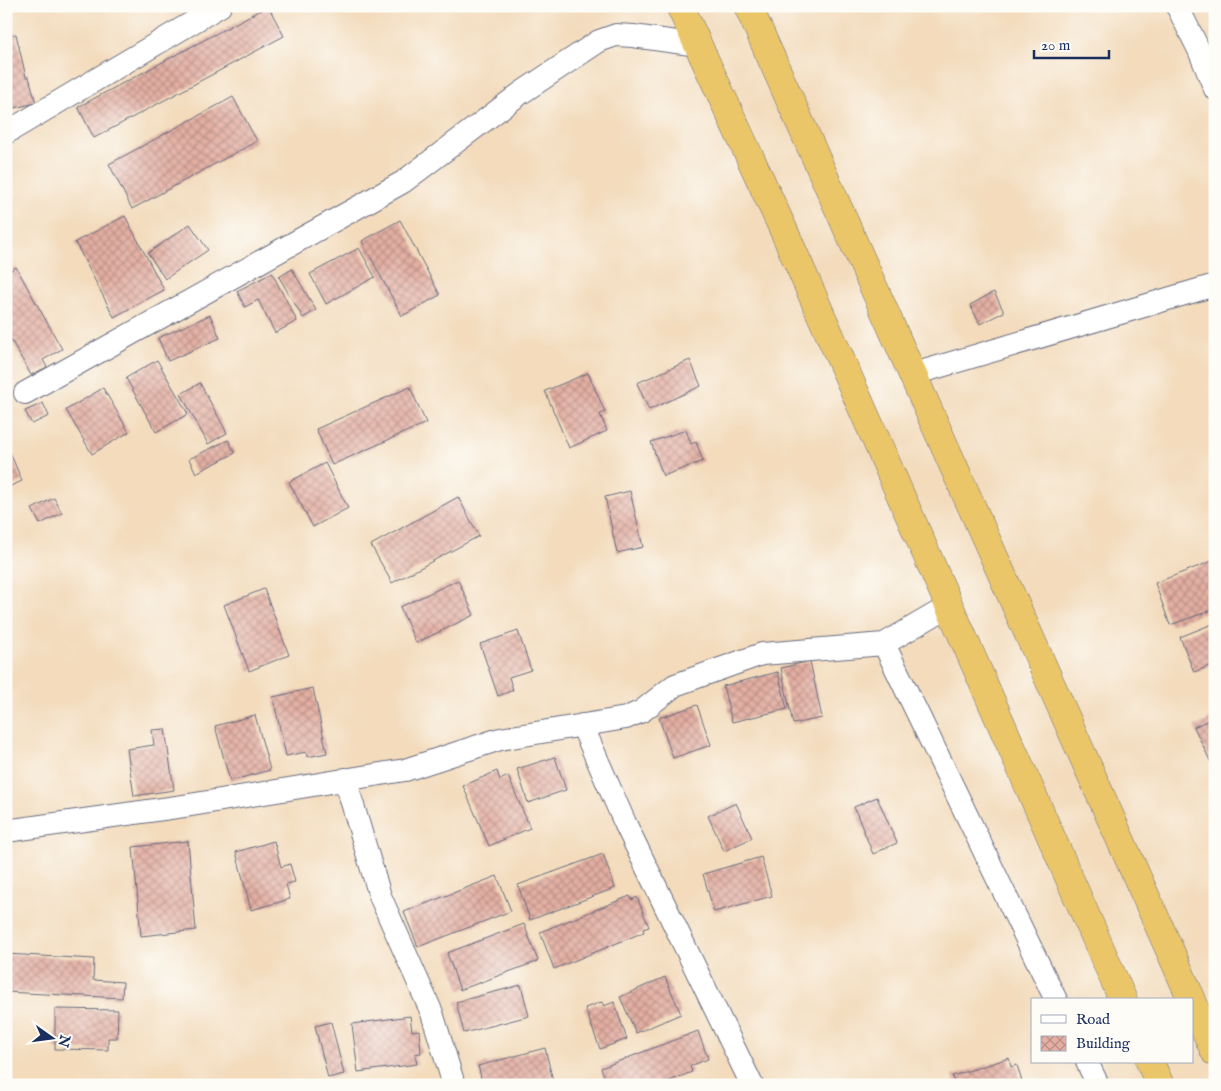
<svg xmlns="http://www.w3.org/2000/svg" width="1221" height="1091" viewBox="0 0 1221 1091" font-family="'IM FELL English',serif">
	<defs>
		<pattern id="building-cross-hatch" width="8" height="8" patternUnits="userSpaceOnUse" patternTransform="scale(1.25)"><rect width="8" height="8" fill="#e4afa2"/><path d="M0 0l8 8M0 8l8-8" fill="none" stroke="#b88f87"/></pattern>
	</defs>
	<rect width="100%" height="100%" fill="#fdfcf7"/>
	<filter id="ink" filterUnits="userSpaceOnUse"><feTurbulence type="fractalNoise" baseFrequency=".02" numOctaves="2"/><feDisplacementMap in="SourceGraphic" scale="10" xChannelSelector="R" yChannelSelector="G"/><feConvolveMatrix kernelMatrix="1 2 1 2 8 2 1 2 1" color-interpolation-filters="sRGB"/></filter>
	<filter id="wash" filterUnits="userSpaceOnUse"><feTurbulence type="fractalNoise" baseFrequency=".0096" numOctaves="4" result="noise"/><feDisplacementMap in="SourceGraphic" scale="20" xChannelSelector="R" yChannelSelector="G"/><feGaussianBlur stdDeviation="1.12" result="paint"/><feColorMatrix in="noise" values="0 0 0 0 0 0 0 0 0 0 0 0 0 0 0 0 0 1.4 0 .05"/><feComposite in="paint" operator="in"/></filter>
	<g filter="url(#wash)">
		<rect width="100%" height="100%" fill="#f3dbbc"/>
		<g id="blocks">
			<path fill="url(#building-cross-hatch)" d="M268,6L284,36L94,138L78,107Z
				M16,34L26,77H29L36,103L6,110V36Z
				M233,97L257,141L132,209L109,164Z
				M125,216L164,290L114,317L75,242Z
				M400,220L440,295L402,316L362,241Z
				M190,224L208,250L165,279L148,253Z
				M359,248L375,277L326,304L310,274Z
				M16,267L62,349L43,360L47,367L31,375L6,331V273Z
				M292,269L316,310L303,318L279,277Z
				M272,273L297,321L275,333L258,300L245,307L237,291Z
				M994,292L1004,312L980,324L970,305Z
				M210,315L220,338L168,361L158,338Z
				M157,360L188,414L156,432L126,378Z
				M690,360L701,386L649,410L637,383Z
				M588,373L605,412L600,414L607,431L569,448L545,391Z
				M200,383L227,433L208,444L181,394Z
				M410,387L426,423L332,465L316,429Z
				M103,388L129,432L92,454L66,410Z
				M43,403L49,416L32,424L25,411Z
				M686,430L691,444L696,442L703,461L663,476L651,442Z
				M228,440L235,453L196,473L189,459Z
				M6,443L22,481L6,488Z
				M325,463L348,508L313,527L289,482Z
				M630,491L643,547L617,553L605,497Z
				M458,497L479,536L392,583L371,545Z
				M54,498L62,513L40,524L32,509Z
				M1215,560V609L1170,625L1155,583Z
				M458,580L474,615L416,643L400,607Z
				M264,589L289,655L249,671L224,605Z
				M1215,623V664L1194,672L1180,637Z
				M518,631L531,670L509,677L513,690L498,696L480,644Z
				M810,661L822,718L793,724L781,668Z
				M778,672L787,709L732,722L723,686Z
				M313,688L327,753L307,757L306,752L286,756L273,697Z
				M697,705L711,745L673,758L659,718Z
				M255,715L270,770L230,781L215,726Z
				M1215,717V771L1194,727Z
				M165,729L174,790L134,796L127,749L154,745L152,730Z
				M555,757L566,790L528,803L517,769Z
				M497,771L500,780L508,776L530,828L489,846L463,786Z
				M877,797L897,843L873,854L854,807Z
				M736,803L752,838L724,851L708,816Z
				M188,841L196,930L141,936L133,847Z
				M274,841L281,867L290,864L295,882L286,884L290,899L251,910L236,852Z
				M603,854L615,888L530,920L518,885Z
				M761,857L772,896L714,912L703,874Z
				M497,876L511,911L418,947L404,912Z
				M630,896L632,900L637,897L649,927L643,929L644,932L554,969L540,932Z
				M524,924L538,961L460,990L447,953Z
				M6,954L94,959L93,980L123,982L122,998L6,992Z
				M665,977L681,1014L636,1033L620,997Z
				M521,985L529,1016L464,1033L456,1002Z
				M602,1002L604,1006L614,1002L627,1039L600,1049L585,1008Z
				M55,1009L118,1010L117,1038H108V1050L55,1049Z
				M410,1016L412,1031L419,1030L421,1053L415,1054L417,1064L358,1072L352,1024Z
				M331,1022L344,1074L328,1078L315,1026Z
				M698,1031L708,1059L690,1066L692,1072L659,1085H607L601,1068Z
				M545,1048L554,1085H483L478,1066Z
				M1009,1058L1011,1067L1017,1065L1023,1085H955L952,1076Z"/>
		</g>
	</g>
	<g filter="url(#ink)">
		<use href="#blocks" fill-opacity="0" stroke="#676b7f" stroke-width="1"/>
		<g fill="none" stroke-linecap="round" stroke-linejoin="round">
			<defs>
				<path id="minor" d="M1177,6L1199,50L1215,89
					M6,133L220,6
					M914,374L1215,285
					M25,393L403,182L521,93L599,41L616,35L633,36L698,45
					M884,644L1056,1000
					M582,725L625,823L752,1085
					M345,779L380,896L432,1013L454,1085
					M6,831L184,806L405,770L500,739L626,718L642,711L675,685L762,654L884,644L949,606
					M1087,1062L1098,1085"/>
				<path id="trunk" d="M680,6L784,231L1123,1000
					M748,6L1192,1000
					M1192,1001L1215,1052
					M1150,1062L1160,1085"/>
			</defs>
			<use href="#minor" stroke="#676b7f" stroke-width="24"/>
			<use href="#trunk" stroke="#676b7f" stroke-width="29"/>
			<use href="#minor" stroke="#fff" stroke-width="22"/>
			<use href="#trunk" stroke="#ebc669" stroke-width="28"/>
		</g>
	</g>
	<rect width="1221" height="1091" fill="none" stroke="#fdfcf7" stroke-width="25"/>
	<rect x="1031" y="998" width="162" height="65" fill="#fdfcf7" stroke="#a3aaba"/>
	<rect x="1041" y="1015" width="25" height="8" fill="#ffffff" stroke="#a3aaba"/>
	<text x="1076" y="1024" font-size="15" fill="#1b2f5e">Road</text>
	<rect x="1041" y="1036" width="25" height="15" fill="url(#building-cross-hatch)" stroke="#a3aaba"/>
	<text x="1076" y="1048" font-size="15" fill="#1b2f5e">Building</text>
	<g transform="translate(52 1038) rotate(104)" stroke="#fdfcf7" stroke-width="4" paint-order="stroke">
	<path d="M0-4L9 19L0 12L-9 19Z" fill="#1b2f5e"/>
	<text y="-8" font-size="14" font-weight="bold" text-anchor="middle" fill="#1b2f5e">N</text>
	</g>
	<path d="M1034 50v8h75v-8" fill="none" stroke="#1b2f5e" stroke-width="2.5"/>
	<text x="1041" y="50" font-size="15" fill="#1b2f5e" stroke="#fdfcf7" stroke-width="4" paint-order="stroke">20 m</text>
</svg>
